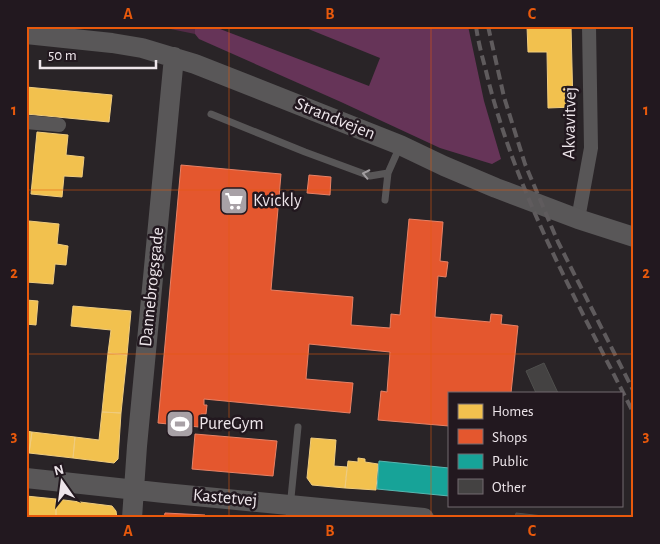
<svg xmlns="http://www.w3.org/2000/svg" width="660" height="544" viewBox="0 0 660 544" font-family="'Alegreya Sans',sans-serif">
	<rect width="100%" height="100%" fill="#292427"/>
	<path fill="#532b47" d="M156,26H195V34Z"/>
	<path fill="#663458" d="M195,26H221L220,29L369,86L380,58L301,26H468L484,101L501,159L492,164L440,148L341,102L199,39L195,34Z"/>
	<path fill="#f2c14e" stroke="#f0cc7d" d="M527,26H571L573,107L548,108L547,52H528Z
		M26,87L112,95L109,122L26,114Z
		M37,132L68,135L66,155L84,157L82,177L64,176L62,197L31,194Z
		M29,221L59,224L57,244L68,246L66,265L55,264L53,284L26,282V254Z
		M26,300L38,301L36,325L26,324Z
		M73,306L131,311L127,355L108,353L111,330L71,326Z
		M108,353L127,355L121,413L102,412Z
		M102,412L121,413L118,459L114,463L73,458L75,437L99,440Z
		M26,431L32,432L29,453H26Z
		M32,432L75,437L73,458L29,453Z
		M311,438L336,440L334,466L347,467L345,488L312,485L307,478Z
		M358,458L365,459V462L378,464L376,490L345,488L348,461L358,462Z
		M26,496L56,499V518H26Z
		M56,499L112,506L116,511L117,518H56Z"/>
	<path fill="#e4572e" stroke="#e78266" d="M181,165L281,174L271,290L353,297L351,325L390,328L391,314L400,315L409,219L443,222L440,261L448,262L446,277L438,276L435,317L490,322L491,314L502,315L501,324L518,326L511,393H449V426L378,420L381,391L387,392L390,352L309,344L306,379L353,383L350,413L204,399V405H207L206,414H201L199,427L158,423Z
		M309,175L331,177L330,195L307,193Z
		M195,434L277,441L273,476L192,469Z
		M165,513L205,515V518H164Z"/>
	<path fill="#17a398" stroke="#57b7b1" d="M379,461L449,468V496L377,489Z"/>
	<path fill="#444242" stroke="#4f4f4d" d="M544,363L558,393H536L526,371Z
		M516,513L552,517V518L515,517Z"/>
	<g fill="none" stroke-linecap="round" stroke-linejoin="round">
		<path stroke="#585657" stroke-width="7" d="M211,114L305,152L370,176L388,173
			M385,200L388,173L400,146
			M289,518L298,427"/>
		<path stroke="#585657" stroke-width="14" d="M26,122L59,125
			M578,219L591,148L589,26"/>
		<path stroke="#595758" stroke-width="20" d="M26,34L112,43L142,48L195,64L400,145L444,166L496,188L578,219L634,237
			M26,478L164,493L424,518
			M132,518L137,446L174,57"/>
		<path stroke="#5f5b5d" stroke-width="4" stroke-dasharray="10 5" stroke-linecap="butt" d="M476,26C478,41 482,56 486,71C515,193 578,303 634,414
			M488,26L504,97L525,164L558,242L634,392"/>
	</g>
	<defs><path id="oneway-chevron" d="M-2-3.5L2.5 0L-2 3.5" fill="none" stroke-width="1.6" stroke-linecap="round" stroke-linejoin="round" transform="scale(1.25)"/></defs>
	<use stroke="#a29ea0" href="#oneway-chevron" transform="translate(366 174) rotate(-168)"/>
	<path fill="none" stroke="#e8590c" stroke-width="1" stroke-opacity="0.55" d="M229,26V518M431,26V518M26,190H634M26,354H634"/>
	<defs>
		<symbol id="supermarket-square" viewBox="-11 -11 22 22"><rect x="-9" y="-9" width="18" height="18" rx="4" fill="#a8a1a6" stroke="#22181f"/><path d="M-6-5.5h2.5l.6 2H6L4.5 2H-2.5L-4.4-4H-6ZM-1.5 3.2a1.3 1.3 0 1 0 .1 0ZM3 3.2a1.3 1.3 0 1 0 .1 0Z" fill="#fff"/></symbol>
		<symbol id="stadium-square" viewBox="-11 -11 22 22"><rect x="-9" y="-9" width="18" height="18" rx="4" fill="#a8a1a6" stroke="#22181f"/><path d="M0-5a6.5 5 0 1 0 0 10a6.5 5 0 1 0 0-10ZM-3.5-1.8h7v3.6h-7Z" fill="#fff"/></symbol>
	</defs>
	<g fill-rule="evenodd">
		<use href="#supermarket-square" x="218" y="185" width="32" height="32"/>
		<use href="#stadium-square" x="164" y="408" width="32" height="32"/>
	</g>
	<g text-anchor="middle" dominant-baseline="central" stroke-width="5" stroke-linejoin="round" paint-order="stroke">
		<g font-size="18" fill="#ede5ea" stroke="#22181f">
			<text transform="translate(335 119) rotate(22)">Strandvejen</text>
			<text transform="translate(570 123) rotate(-89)">Akvavitvej</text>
			<text transform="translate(152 287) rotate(-84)">Dannebrogsgade</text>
			<text transform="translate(225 498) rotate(5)">Kastetvej</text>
		</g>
		<g font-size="18" fill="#ede5ea" stroke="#22181f" text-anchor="start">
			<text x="253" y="201">Kvickly</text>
			<text x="199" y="424">PureGym</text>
		</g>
	</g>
	<rect width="660" height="544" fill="none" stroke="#22181f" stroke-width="55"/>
	<rect x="448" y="392" width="175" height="115" fill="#22181f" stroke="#736a70"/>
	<rect x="458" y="404" width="25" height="15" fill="#f2c14e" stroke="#736a70"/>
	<text x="492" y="416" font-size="15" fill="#ede5ea">Homes</text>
	<rect x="458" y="429" width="25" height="15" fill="#e4572e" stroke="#736a70"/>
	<text x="492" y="442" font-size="15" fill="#ede5ea">Shops</text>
	<rect x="458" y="454" width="25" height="15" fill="#17a398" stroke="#736a70"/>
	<text x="492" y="466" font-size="15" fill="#ede5ea">Public</text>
	<rect x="458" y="479" width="25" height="15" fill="#444242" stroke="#736a70"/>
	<text x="492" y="492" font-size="15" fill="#ede5ea">Other</text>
	<g transform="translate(62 482) rotate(346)" stroke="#22181f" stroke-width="4" paint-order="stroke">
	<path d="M0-4L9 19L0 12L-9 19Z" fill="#ede5ea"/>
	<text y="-8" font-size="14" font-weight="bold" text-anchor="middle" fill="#ede5ea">N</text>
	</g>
	<path d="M40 60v8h116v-8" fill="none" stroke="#ede5ea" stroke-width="2.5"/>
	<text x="48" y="60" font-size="15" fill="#ede5ea" stroke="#22181f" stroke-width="4" paint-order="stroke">50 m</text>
	<rect x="28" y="28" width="604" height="488" fill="none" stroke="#e8590c" stroke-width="2"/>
	<g font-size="16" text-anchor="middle" font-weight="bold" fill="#e8590c">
		<text x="128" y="19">A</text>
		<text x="330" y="19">B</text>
		<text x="532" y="19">C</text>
		<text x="14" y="115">1</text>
		<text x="646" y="115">1</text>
		<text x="14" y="278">2</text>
		<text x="646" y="278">2</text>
		<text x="14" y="441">3</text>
		<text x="646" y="441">3</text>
		<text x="128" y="536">A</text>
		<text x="330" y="536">B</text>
		<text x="532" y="536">C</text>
	</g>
</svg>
